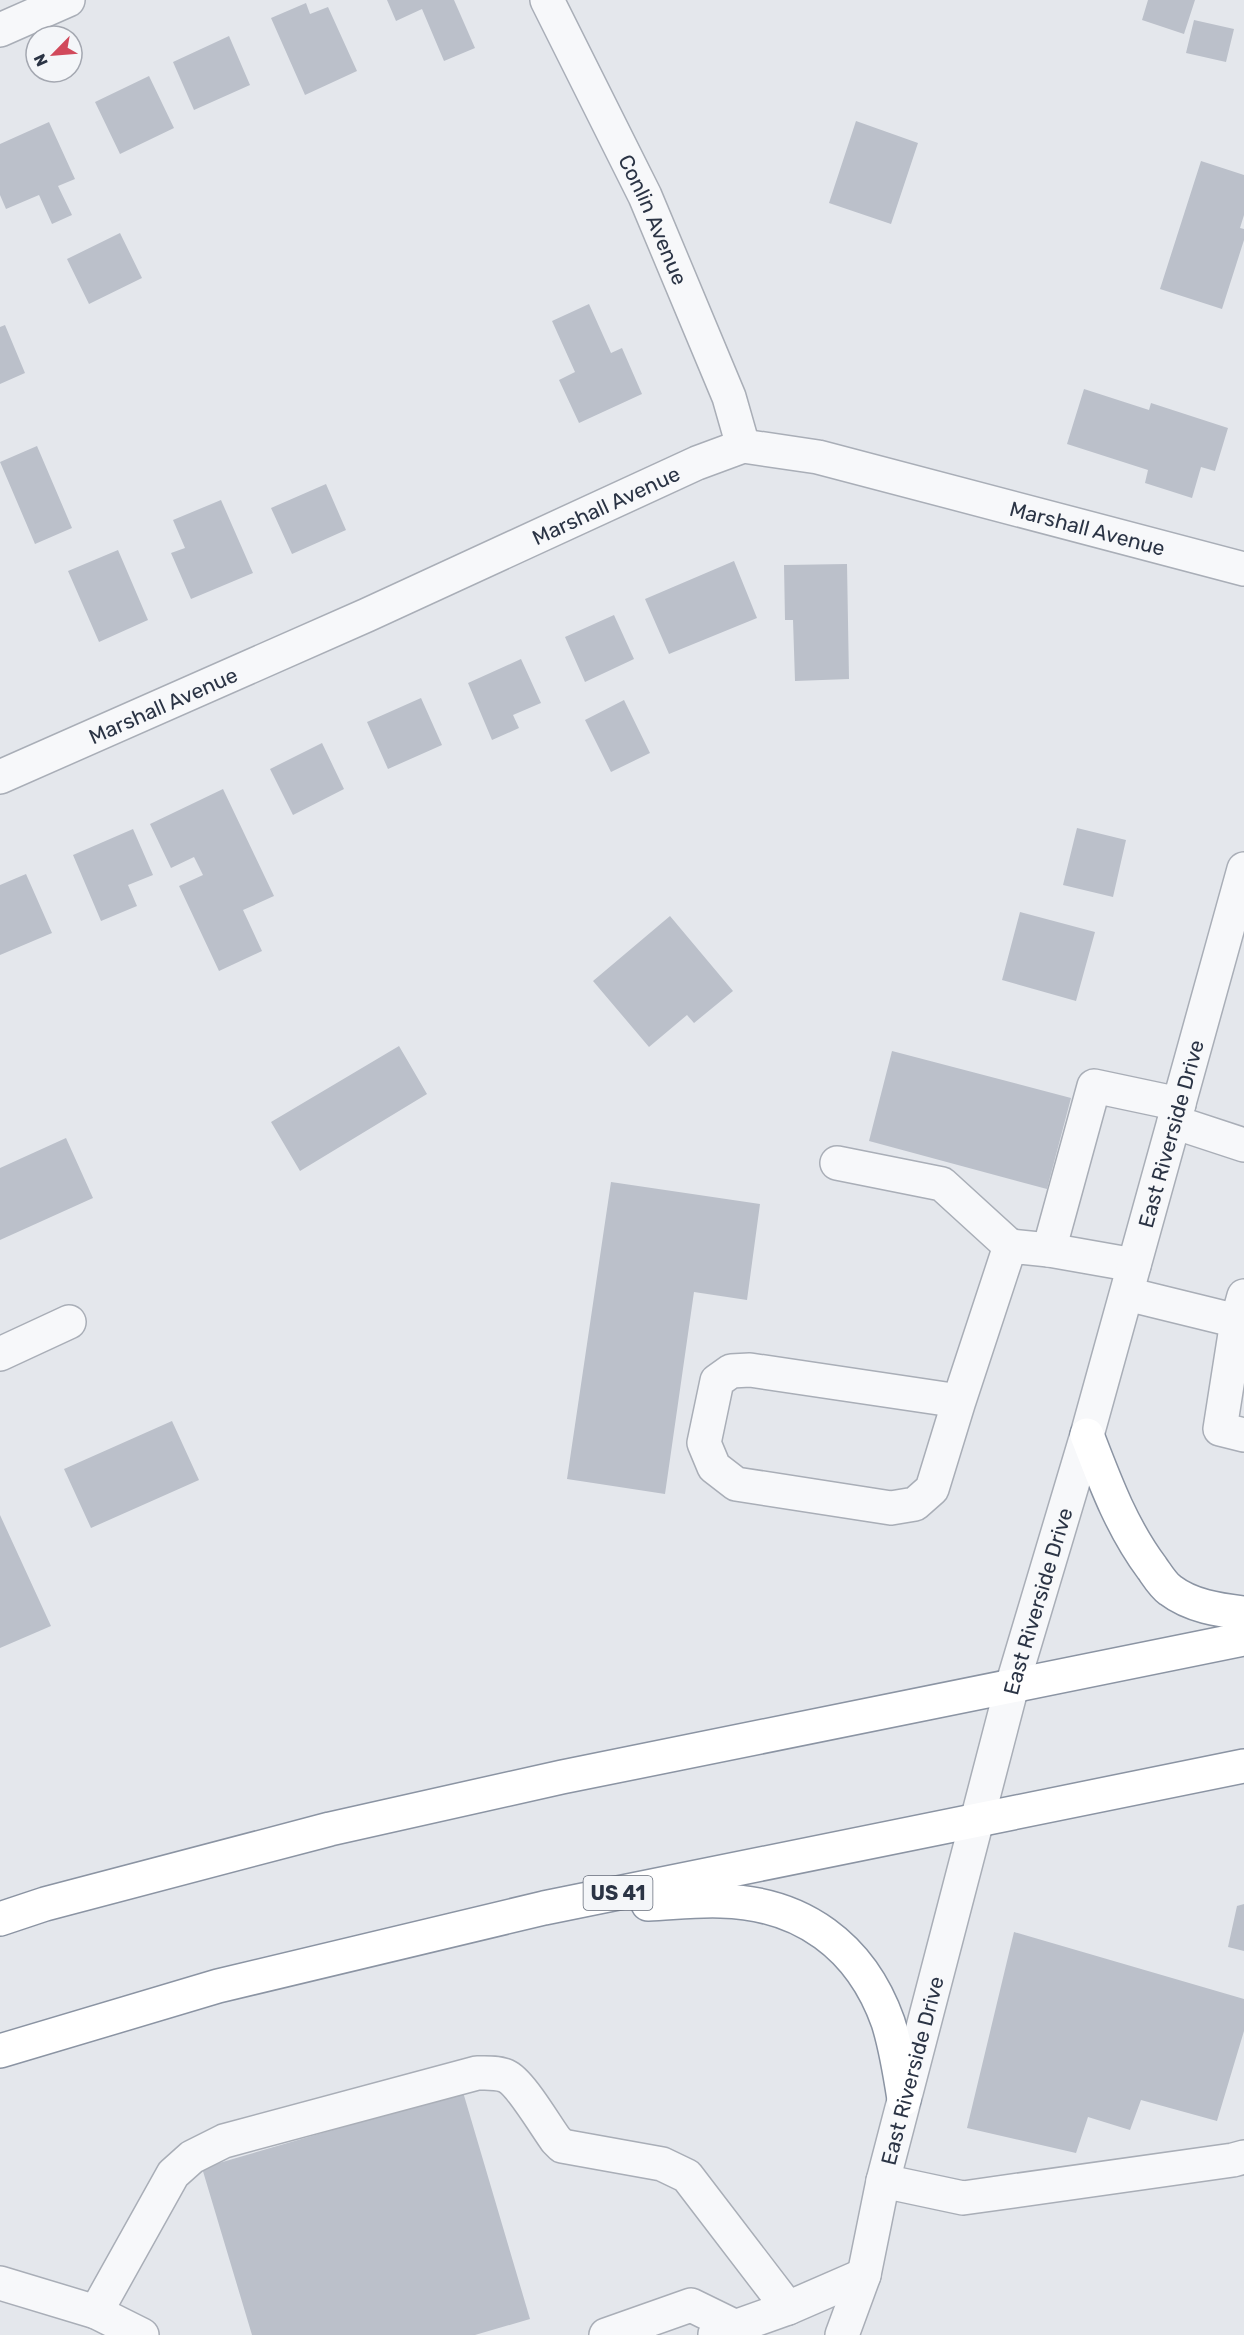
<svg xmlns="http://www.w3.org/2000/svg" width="1244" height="2335" viewBox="0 0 1244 2335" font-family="Rubik,sans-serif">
	<rect width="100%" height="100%" fill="#e4e7ec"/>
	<path fill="#bbc0ca" d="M387,0H454L475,48L444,61L422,9L396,21Z
		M1148,0H1195L1184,34L1142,20Z
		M306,3L310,14L328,7L357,71L305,95L271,18Z
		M1194,20L1234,29L1226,62L1186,53Z
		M229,36L250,85L194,110L173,62Z
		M149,76L174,128L120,154L95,102Z
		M856,121L918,143L891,224L829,203Z
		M49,122L75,179L58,186L72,215L52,224L39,195L6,209L0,195V144Z
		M1201,161L1244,175V215L1240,228L1244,229V240L1222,309L1160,289Z
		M120,233L142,278L89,304L67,259Z
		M589,304L611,353L622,348L642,394L579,423L559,380L575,372L552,321Z
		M5,325L25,373L0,384V327Z
		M1084,389L1149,410L1151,403L1228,428L1215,471L1201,467L1192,498L1145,483L1148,470L1067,444Z
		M37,446L72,528L35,544L0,462Z
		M326,484L346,530L292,554L271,508Z
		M221,500L253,573L191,599L171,553L185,548L173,520Z
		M118,550L148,620L99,642L68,571Z
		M734,561L757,618L669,654L645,599Z
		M847,564L849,679L795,681L793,620H785L784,565Z
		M614,615L634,659L585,682L565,637Z
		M521,659L541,703L513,715L519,728L492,740L468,683Z
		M421,698L442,745L388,769L367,722Z
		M624,700L650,753L611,772L585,720Z
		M322,743L344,789L293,815L270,769Z
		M223,789L274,896L243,910L262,951L219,971L179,886L203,875L194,857L171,868L150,824Z
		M1077,828L1126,840L1113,897L1063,885Z
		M133,829L153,875L128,885L137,906L101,921L73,855Z
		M26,874L52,933L0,955V885Z
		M1020,912L1095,932L1076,1001L1002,980Z
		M670,916L733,991L694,1023L687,1015L649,1047L593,981Z
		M399,1046L427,1094L300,1171L271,1122Z
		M892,1051L1071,1098L1047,1189L869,1141Z
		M66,1138L93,1198L0,1240V1168Z
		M611,1182L760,1204L747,1300L694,1292L665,1494L567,1479Z
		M172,1421L199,1480L91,1528L64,1469Z
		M0,1515L51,1626L0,1648Z
		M1244,1904V1951L1228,1947L1237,1906Z
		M1014,1932L1244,1999V2031L1217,2121L1141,2100L1130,2130L1088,2117L1076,2153L967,2128Z
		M463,2092L530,2319L475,2335H252L202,2168Z"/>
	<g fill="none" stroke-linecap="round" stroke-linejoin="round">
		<defs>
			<g id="minor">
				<path id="s1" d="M547,0L645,196L729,397L743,446"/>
				<path d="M0,30L68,0"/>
				<path id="s2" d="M0,777L367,615L697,463L743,446L818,457L1244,569"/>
				<path d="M1174,1122L1244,1145"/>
				<path d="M837,1163L942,1184L1010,1246"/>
				<path d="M1049,1250L1094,1086L1179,1104"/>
				<path d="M1127,1294L1237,1321L1244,1296"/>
				<path d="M1244,1322L1237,1321L1220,1429L1244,1435"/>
				<path d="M0,1354L69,1322"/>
				<path d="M959,1401L932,1489L915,1504L891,1508L736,1484L714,1467L704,1443L717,1381L731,1371L750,1370L959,1401L1010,1246L1049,1250L1134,1265"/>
				<path d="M883,2181L963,2198L1233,2160L1244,2157"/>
				<path d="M0,2283L96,2312L173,2174L192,2157L224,2141L477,2073C486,2073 497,2072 506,2076C520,2082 545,2125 556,2140L562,2146L662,2164L687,2176L788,2308L864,2275"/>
				<path d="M96,2312L142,2335"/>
				<path d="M715,2334L788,2308"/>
				<path d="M606,2335L691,2305L736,2327"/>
				<path id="s3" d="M842,2335L864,2275L883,2181L1012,1686L1087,1435L1244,869"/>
			</g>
			<path id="highway" d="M1087,1435C1105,1482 1122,1528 1152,1568C1157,1575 1163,1585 1170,1590C1191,1606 1218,1610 1244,1613
				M648,1904C672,1903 697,1900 721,1901C802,1903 861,1946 888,2022C896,2047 900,2073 904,2099
				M0,1919L45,1904L330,1829L562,1777L1244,1639
				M0,2051L218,1986L544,1908L1244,1766"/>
		</defs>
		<use href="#minor" stroke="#a9aeb7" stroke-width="36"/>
		<use href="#highway" stroke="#8b94a3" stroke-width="36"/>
		<use href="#minor" stroke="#f7f8fa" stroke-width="33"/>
		<use href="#highway" stroke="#fff" stroke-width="33"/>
	</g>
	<g text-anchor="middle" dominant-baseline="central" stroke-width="4.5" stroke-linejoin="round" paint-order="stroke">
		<rect fill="#f4f6f9" stroke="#676e7b" stroke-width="1.5" x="583.5" y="1876" width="69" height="34" rx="4.5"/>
		<g font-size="20" font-weight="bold" fill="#2b3445">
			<text x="618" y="1893">US 41</text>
		</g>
		<g font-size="21" fill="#2b3445" stroke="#f4f6f9">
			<text stroke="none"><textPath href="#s1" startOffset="244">Conlin Avenue</textPath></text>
			<text stroke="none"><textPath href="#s2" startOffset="664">Marshall Avenue</textPath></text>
			<text stroke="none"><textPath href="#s2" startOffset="1168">Marshall Avenue</textPath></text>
			<text stroke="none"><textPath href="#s2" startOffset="178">Marshall Avenue</textPath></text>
			<text stroke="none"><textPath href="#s3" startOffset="1246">East Riverside Drive</textPath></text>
			<text stroke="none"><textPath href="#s3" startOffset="760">East Riverside Drive</textPath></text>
			<text stroke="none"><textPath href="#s3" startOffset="274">East Riverside Drive</textPath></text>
		</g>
	</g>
	<g transform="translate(54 54) rotate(245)"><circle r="28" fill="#f4f6f9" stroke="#a4a8b1" stroke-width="1.5"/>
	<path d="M0-4.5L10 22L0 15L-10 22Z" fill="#d1495b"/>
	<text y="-9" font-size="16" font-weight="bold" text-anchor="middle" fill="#2b3445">N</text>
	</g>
</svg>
